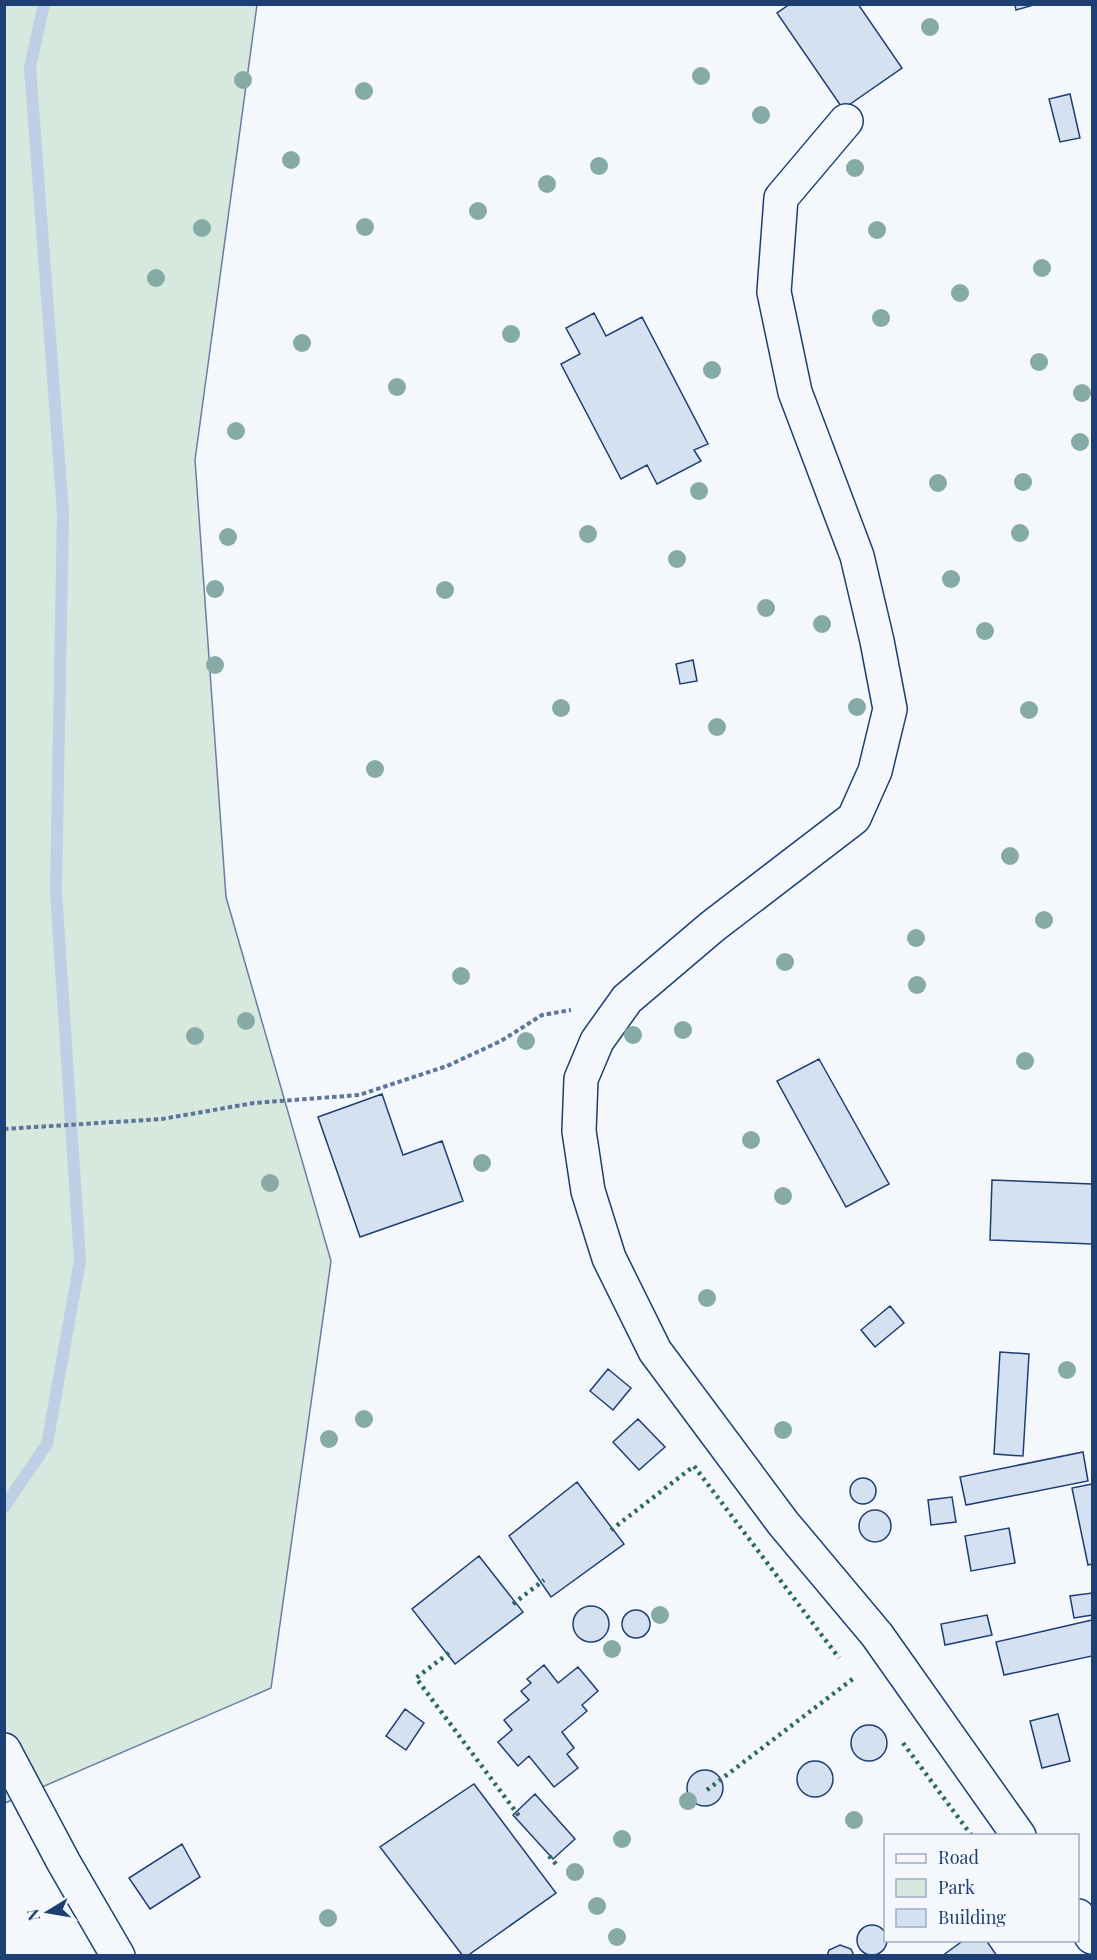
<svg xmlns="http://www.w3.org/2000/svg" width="1097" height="1960" viewBox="0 0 1097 1960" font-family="'Playfair Display',serif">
	<rect width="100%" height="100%" fill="#f4f7fb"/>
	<path fill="#d7e8df" stroke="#687fa3" stroke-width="1.5" d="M5,5H257L195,460L226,897L331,1261L271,1688L5,1803Z"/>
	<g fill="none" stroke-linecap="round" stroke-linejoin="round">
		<path stroke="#bed0e5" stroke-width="12" d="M4,1507L47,1444L80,1261L56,891L63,513L30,67L44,4"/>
	</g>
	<path fill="#d5e0f0" stroke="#1d3f73" stroke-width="1.5" d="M790,4H858L902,68L843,109L777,13Z
		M1015,4H1037L1016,10Z
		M1070,94L1080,138L1060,142L1049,99Z
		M594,313L606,336L642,317L708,444L694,450L701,461L657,484L647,465L621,479L561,364L580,354L566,328Z
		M693,660L697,681L680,684L676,664Z
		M819,1059L889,1184L846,1207L777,1081Z
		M382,1094L403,1155L442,1141L463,1201L360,1237L318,1117Z
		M992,1180L1092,1184V1244L990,1240Z
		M890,1306L904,1323L875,1347L861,1330Z
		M1000,1352L1029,1354L1023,1456L994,1454Z
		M608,1369L631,1388L613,1410L590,1391Z
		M638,1419L665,1447L639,1470L613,1442Z
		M1083,1452L1088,1481L966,1505L960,1477Z
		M850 1491a13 13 0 1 1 26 0a13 13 0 1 1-26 0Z
		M577,1482L624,1544L551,1597L509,1536Z
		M1092,1484V1564L1088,1565L1072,1488Z
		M952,1497L956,1522L931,1525L928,1500Z
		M859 1526a16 16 0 1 1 32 0a16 16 0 1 1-32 0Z
		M1009,1528L1015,1563L971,1571L965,1536Z
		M479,1556L523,1612L455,1664L412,1609Z
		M1092,1593V1615L1074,1618L1070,1596Z
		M573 1624a18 18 0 1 1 36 0a18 18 0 1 1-36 0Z
		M622 1624a14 14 0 1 1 28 0a14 14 0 1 1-28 0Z
		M987,1615L992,1635L945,1645L941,1624Z
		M1092,1620V1656L1004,1675L996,1642Z
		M544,1665L558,1683L578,1667L598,1691L582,1705L587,1711L562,1732L574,1748L567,1754L578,1768L554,1787L529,1756L518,1766L498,1742L512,1730L504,1720L529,1700L521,1691L531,1683L527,1679Z
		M405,1709L424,1723L406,1750L386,1736Z
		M1058,1714L1070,1761L1042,1768L1030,1721Z
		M851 1743a18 18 0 1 1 36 0a18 18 0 1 1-36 0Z
		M797 1779a18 18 0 1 1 36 0a18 18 0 1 1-36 0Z
		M687 1788a18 18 0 1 1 36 0a18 18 0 1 1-36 0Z
		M474,1784L556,1893L467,1956H463L380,1847Z
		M535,1794L575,1839L553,1859L513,1815Z
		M182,1844L200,1877L150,1909L129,1878Z
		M857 1940a15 15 0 1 1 30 0a15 15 0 1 1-30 0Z
		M964,1940H986L997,1956H942Z
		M840,1945L851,1949L854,1956H827L829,1950Z"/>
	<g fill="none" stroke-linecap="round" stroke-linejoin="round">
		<defs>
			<path id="minor" d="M846,121L781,198L774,292L795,392L857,556L877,641L890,709L875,771L854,818L713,926L627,999L597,1041L581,1079L579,1131L588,1191L609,1258L655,1351L783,1523L877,1635L1019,1836
				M4,1750L64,1863L118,1956
				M1078,1916L1092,1937"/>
		</defs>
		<use href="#minor" stroke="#1d3f73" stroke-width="36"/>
		<path stroke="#5e769c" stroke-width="4" stroke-dasharray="4.5 3" stroke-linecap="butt" d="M4,1129L162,1119L254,1103L359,1095L447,1066L501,1041L542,1015L571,1010"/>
		<use href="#minor" stroke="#f4f7fb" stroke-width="33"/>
		<path stroke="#2c6c60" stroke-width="4.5" stroke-dasharray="3 4.5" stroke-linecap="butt" d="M611,1530L694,1466L839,1658
			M513,1604L544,1580
			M449,1653L416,1678L519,1816
			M903,1743L972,1836
			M707,1790L854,1678
			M549,1856L556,1864"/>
	</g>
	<g fill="#86aba6">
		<circle cx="930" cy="27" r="9"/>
		<circle cx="701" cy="76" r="9"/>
		<circle cx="243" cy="80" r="9"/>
		<circle cx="364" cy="91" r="9"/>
		<circle cx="761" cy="115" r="9"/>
		<circle cx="291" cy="160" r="9"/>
		<circle cx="599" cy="166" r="9"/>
		<circle cx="855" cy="168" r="9"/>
		<circle cx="547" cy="184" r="9"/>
		<circle cx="478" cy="211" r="9"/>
		<circle cx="365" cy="227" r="9"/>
		<circle cx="202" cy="228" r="9"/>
		<circle cx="877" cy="230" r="9"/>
		<circle cx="1042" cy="268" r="9"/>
		<circle cx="156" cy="278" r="9"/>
		<circle cx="960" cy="293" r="9"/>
		<circle cx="881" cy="318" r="9"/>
		<circle cx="511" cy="334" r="9"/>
		<circle cx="302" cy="343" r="9"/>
		<circle cx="1039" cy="362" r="9"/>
		<circle cx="712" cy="370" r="9"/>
		<circle cx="397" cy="387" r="9"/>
		<circle cx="1082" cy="393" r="9"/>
		<circle cx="236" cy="431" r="9"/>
		<circle cx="1080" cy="442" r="9"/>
		<circle cx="1023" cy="482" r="9"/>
		<circle cx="938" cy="483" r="9"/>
		<circle cx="699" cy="491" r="9"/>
		<circle cx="1020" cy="533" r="9"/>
		<circle cx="588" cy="534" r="9"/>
		<circle cx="228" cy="537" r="9"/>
		<circle cx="677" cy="559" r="9"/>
		<circle cx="951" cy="579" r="9"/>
		<circle cx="215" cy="589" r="9"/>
		<circle cx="445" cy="590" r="9"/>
		<circle cx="766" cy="608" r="9"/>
		<circle cx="822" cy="624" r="9"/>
		<circle cx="985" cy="631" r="9"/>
		<circle cx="215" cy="665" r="9"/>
		<circle cx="857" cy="707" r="9"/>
		<circle cx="561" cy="708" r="9"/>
		<circle cx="1029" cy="710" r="9"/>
		<circle cx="717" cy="727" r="9"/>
		<circle cx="375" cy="769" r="9"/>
		<circle cx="1010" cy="856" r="9"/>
		<circle cx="1044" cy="920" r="9"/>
		<circle cx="916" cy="938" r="9"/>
		<circle cx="785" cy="962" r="9"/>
		<circle cx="461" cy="976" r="9"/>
		<circle cx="917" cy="985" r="9"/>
		<circle cx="246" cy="1021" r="9"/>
		<circle cx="683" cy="1030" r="9"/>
		<circle cx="633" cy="1035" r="9"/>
		<circle cx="195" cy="1036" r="9"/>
		<circle cx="526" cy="1041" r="9"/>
		<circle cx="1025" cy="1061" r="9"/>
		<circle cx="751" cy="1140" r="9"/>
		<circle cx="482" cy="1163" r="9"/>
		<circle cx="270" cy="1183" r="9"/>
		<circle cx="783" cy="1196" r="9"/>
		<circle cx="707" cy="1298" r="9"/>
		<circle cx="1067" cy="1370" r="9"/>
		<circle cx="364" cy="1419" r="9"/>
		<circle cx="783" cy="1430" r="9"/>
		<circle cx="329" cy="1439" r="9"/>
		<circle cx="660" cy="1615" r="9"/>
		<circle cx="612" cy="1649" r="9"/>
		<circle cx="688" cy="1801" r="9"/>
		<circle cx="854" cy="1820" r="9"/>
		<circle cx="622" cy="1839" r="9"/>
		<circle cx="575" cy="1872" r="9"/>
		<circle cx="597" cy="1906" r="9"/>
		<circle cx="328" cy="1918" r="9"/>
		<circle cx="617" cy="1937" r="9"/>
	</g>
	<rect width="1097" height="1960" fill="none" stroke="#1d3f73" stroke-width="12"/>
	<rect x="884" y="1834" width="195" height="108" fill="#f4f7fb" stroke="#9eadc5" stroke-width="1.5"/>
	<rect x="896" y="1854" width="30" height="9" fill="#f4f7fb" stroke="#9eadc5" stroke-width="1.5"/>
	<text x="938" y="1864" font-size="18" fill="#1d3f73">Road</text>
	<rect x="896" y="1879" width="30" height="18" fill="#d7e8df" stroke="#9eadc5" stroke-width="1.5"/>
	<text x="938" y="1894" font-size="18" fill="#1d3f73">Park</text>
	<rect x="896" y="1909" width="30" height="18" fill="#d5e0f0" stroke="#9eadc5" stroke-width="1.5"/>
	<text x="938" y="1924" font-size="18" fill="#1d3f73">Building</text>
	<g transform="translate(48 1912) rotate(259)" stroke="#f4f7fb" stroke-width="4.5" paint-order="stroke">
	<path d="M0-4.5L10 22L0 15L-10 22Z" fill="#1d3f73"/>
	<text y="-9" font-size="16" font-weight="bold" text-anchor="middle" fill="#1d3f73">N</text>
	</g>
</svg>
